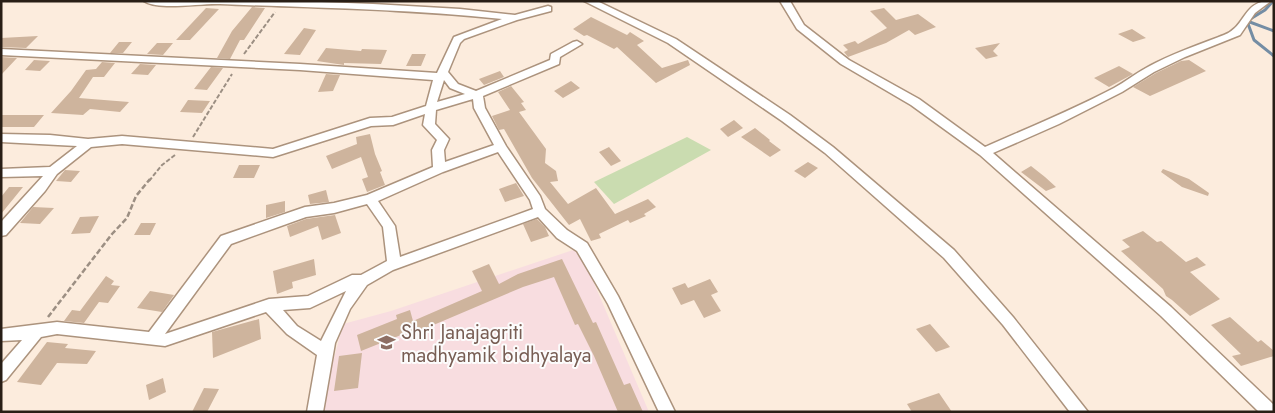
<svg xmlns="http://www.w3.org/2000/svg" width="1275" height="413" viewBox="0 0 1275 413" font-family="Jost,sans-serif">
	<rect width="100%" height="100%" fill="#fcecdd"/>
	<path fill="#f8dde0" d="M579,248L649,412H320L343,324L391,311Z"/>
	<path fill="#cadcb0" d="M687,137L711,150L614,204L594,182Z"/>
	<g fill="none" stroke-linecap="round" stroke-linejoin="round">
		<path stroke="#748da4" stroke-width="3" d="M1273,1L1265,10L1247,21L1274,31
			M1247,21L1254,40L1274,56"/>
	</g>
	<path fill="#ceb49d" d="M252,7L265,8L244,40H240L230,59L217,58L232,31Z
		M206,8L219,9L190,40H176Z
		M884,8L896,20L918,14L936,27L915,35L909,30L886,43L848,57L844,52L848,50L843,45L855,41L858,44L887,28L870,11Z
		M591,17L627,35L630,32L644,41L637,45L662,68L688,60L690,65L656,83L617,47L614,49L587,35L584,36L573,29Z
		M304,28L316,30L300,55L284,54Z
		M1132,29L1146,38L1133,42L1118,34Z
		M38,36L26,48L1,47V38Z
		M119,42H132L123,53H110Z
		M157,43H173L163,55L147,54Z
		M1000,43L993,51L998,56L986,59L975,48Z
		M326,48L361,51L362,49L387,50L381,64L344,63V65L317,61Z
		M412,54H426L421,66H406Z
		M1,57L17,58L1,75Z
		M34,60L50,61L40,71L25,70Z
		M1189,60L1206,71L1150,96L1133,87L1156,73L1181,61Z
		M102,62L115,63L104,77H93L79,98L129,102L120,112L90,109L83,115L51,113L71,91L86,70L96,69Z
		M140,64L156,65L148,75L131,74Z
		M1119,66L1133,74L1109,87L1094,78Z
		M211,67L223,68L207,90L194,89Z
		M500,71L504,77L484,85L479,79Z
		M326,74L340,75L333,91L318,92Z
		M571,81L580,88L563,98L554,91Z
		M511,86L524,102L521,103L526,110L519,112L546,149L545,163L556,171L558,181L550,182L568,204L596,188L615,214L648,199L656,207L644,214L646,216L630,223L628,220L599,234L601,238L591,241L580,219L569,225L532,178L504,129L499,130L492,116L510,110L498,92Z
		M188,100L210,101L202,113L180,112Z
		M1,115H44L34,127H1Z
		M734,120L743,128L728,137L720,129Z
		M755,128L770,140L769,141L781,150L770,157L741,137Z
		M370,134L375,154L382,171L380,172L385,185L367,192L362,179L368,177L361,157L332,169L326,156L357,144L356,137Z
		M609,147L621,161L611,166L599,152Z
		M808,162L818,168L805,178L794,171Z
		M239,165H260L254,178H233Z
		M1031,166L1045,177L1056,187L1046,191L1021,172Z
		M1163,169L1189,179L1209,193L1208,196L1182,187L1161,172Z
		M65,170L80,171L71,182L56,181Z
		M516,183L524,196L505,202L499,189Z
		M9,187H23L1,214V197Z
		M326,190L329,202L310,204L308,195Z
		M285,201V212L266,218V205Z
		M33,207L54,208L40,224L20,223Z
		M335,215L341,233L322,240L318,226L290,237L287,226L306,219Z
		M99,216L90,233L71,234L80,217Z
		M537,219L545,227L549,236L531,242L523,224Z
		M141,223H156L150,235H134Z
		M1143,231L1157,242L1161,241L1186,262L1197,257L1206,265L1190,272L1220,299L1190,316L1172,300L1166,296L1163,289L1121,251L1130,247L1122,240Z
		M314,259L316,275L292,282L293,288L277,294L273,271Z
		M562,259L593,323L596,322L624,385L630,383L643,412H618L594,356L578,324L575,325L554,277L523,287L417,332L401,335L361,351L357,335L397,319L396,315L410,310L413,321L482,291L472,271L489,264L499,284L518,274Z
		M106,276L114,281L111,285L120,286L108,303L99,302L84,323L64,321L72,310L80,311Z
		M710,279L718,292L711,295L721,311L704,318L694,300L681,305L672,288L685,283L688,288Z
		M150,291L174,295L162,312L137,308Z
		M1230,317L1258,342L1261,340L1274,351V356L1241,366L1232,356L1241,354L1211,325Z
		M259,319L261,339L213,358L212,332Z
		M930,324L950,347L936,352L916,329Z
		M47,342L68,344L65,348L96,351L87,364L57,363L41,385L17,382Z
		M362,353L358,388L334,391L339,356Z
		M163,378L166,392L149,400L146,385Z
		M204,388L219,389L207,412H192Z
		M939,393L952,412H912L907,404Z"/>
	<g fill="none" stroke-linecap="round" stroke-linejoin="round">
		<defs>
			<path id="street" d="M144,1H295L373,4L460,9L515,15L548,6L551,7V11L517,20L464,39L460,43L448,72L458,84L476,91L550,60L551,54L573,42L577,41L582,44L560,57L559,64L483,96L485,108L506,146L540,196L545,209L567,230L587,243L618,296L675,412H659L608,304L577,251L557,238L538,217L393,270L367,285L350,309L335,343L323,412H307L317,355L287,334L266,312L165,346L57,334L41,337L6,380L1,382V364L22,340L1,341V329L57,322L149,332L221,236L305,207L334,203L367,195L433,167L432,150L437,140L423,125L425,114L393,125L371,126L273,157L122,144L91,147L57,174L45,191L6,235L1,236V222L43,176L1,177V169L50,167L77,146L1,142V134L50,135L88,139L122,136L273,149L370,118L392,117L426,106L433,80L300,70L1,55V49L300,64L437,73L454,37L502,19C408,9 314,8 220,4C202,3 158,11 144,1ZM444,80L450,88L465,94L437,102ZM473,99L474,108L494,145L445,162L444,150L449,139L435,124L436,110ZM498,152L530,200L533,209L400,257L395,226L378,201L443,172ZM367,204L383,227L387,261L361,275H352L308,296L269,299L165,334L231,244L306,217L334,213ZM346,291L321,341L297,326L283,310L310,308Z
				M584,1H597L676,39L790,115L833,147L954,250L1013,317L1088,412H1070L1003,325L944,258L825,153L782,121L668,43Z
				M780,1H790L804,25L849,60L919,99L985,147C1028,128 1072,110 1114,88C1125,82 1135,74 1146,68C1171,54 1198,45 1224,35C1247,26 1242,1 1271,1L1255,13L1240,35L1185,57L1154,72L1122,92L1059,124L993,153L1171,307L1274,405V412H1259L1161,316L980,155L911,105L841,64L797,29Z"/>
		</defs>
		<use href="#street" stroke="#ac937d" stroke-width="3"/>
		<path stroke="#9c8f83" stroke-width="2" stroke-dasharray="4.5 2" stroke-linecap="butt" d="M244,54L275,12
			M193,137L232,74
			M149,181L162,165L175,155"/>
		<path stroke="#9c8f83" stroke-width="2.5" stroke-dasharray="5.5 2.5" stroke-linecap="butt" d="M48,317L112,234L127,218L136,196L150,179"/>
		<use href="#street" fill="#fff" fill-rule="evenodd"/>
	</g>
	<defs>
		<symbol id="school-bare" viewBox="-9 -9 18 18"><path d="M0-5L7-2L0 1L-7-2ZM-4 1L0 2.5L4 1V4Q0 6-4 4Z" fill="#8d6e63" stroke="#fcfcfc" stroke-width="2.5" paint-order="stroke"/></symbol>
	</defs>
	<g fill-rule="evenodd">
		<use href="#school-bare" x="374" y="330" width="25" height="25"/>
	</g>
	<g text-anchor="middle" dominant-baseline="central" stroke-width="4" stroke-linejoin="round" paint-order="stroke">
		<g font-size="20" fill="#785e54" stroke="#fcfcfc" text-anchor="start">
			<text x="401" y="332">Shri Janajagriti<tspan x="401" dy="23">madhyamik bidhyalaya</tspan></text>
		</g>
	</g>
	<rect width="1275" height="413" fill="none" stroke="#281e16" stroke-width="5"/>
</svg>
